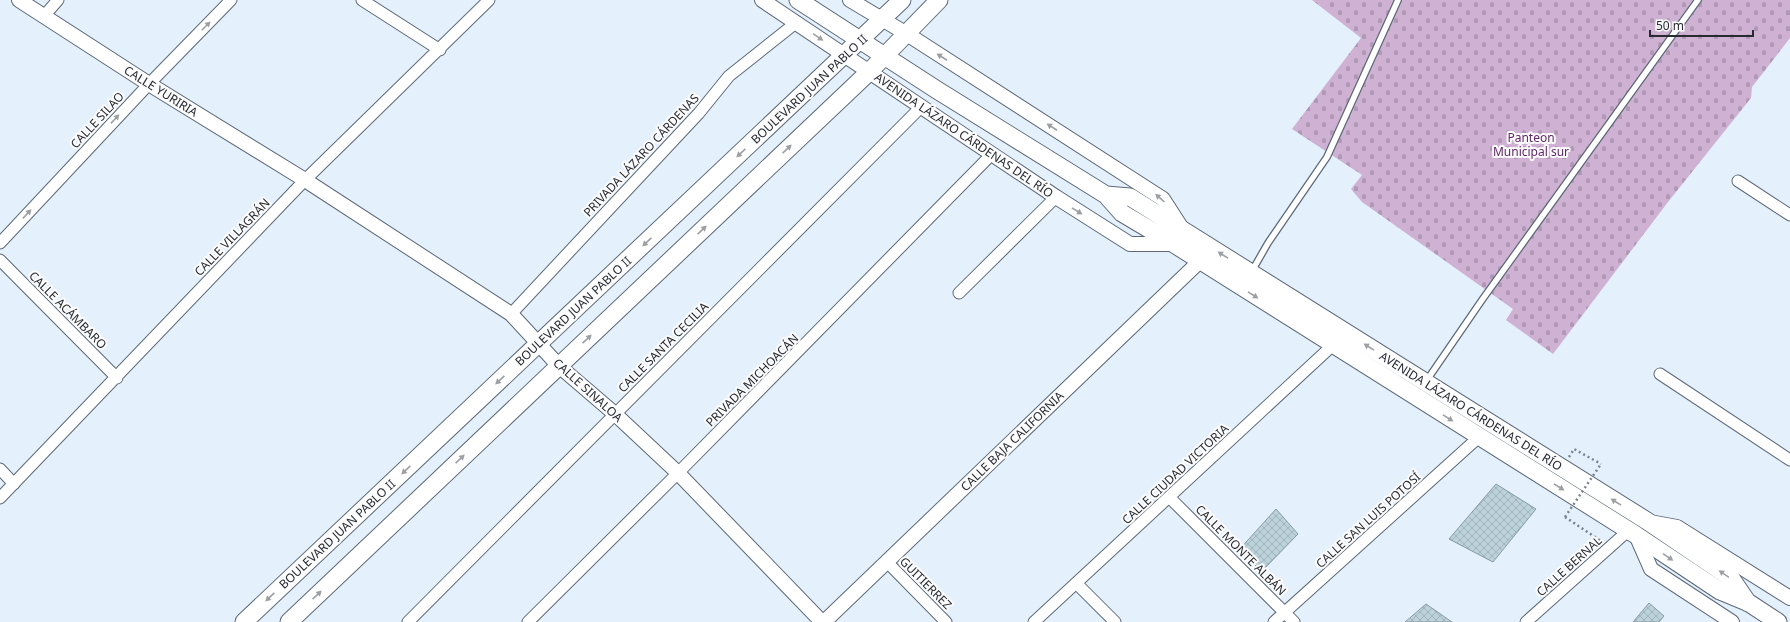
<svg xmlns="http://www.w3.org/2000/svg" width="1790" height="622" viewBox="0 0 1790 622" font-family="'Noto Sans',sans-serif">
	<defs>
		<pattern id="cemetery-stones" width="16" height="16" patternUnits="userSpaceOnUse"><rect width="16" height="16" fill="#ceb1d3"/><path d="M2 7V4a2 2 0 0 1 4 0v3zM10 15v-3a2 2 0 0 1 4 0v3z" fill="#b198b6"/></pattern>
		<pattern id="building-cross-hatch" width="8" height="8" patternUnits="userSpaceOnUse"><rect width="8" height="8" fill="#bbd2da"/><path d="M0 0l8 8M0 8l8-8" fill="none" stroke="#a1b4bc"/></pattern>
	</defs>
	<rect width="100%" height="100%" fill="#e5f0fd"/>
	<path fill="url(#cemetery-stones)" d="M1312,0H1790V38L1752,87L1751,98L1668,202L1553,354L1506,320L1513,309L1362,202L1351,189L1362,175L1292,129L1361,38Z"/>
	<path fill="url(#building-cross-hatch)" stroke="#869ba3" d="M1496,484L1536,509L1493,562L1449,539Z
		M1276,509L1298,534L1262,571L1238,551Z
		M1649,603L1664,616L1659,622H1633Z
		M1426,604L1452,622H1405Z"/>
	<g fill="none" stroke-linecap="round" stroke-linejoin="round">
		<defs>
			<path id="service" d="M1252,271L1268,243L1327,157L1398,0
				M1427,380L1482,300L1698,0"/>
			<path id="minor" d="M362,0L440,50
				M44,16L58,0
				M1738,181L1790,215
				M0,243L149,84L231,0
				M0,260L117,378
				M959,293L1056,197
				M511,314L699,113L729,76L797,22
				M1660,374L1790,460
				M0,469L14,484
				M1169,497L1294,622
				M0,498L305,180L489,0
				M887,562L946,622
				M1076,583L1115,622
				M408,622L921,107
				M528,622L678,473L992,154
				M1034,622L1333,345
				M1274,622L1479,437
				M1526,622L1629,530"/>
			<path id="tertiary" d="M19,0L149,84L305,180L511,314L559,366L615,414L678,473L822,622
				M762,0L1056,197L1130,244H1174
				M850,0L907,34L1163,199L1183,230
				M1650,522L1677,527L1790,598
				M1636,535L1651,569L1732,622
				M824,622L1200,261"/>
			<path id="primary" d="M798,0L937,90L1106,195L1122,213L1174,244L1636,535L1720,591L1749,603L1778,622
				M1106,195L1130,197L1647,521L1731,578L1748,603
				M244,622L902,0
				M289,622L869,72L939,0"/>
		</defs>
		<use href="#service" stroke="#5d6977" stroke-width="8"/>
		<use href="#minor" stroke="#5d6977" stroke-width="13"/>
		<use href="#tertiary" stroke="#5d6977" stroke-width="16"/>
		<use href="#primary" stroke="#5d6977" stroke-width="19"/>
		<path stroke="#7c848d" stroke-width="2.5" stroke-dasharray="2 3" stroke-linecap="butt" d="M1569,457L1574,449L1601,464
			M1565,517L1601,541"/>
		<use href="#service" stroke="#fff" stroke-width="5.5"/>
		<use href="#minor" stroke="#fff" stroke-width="11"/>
		<use href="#tertiary" stroke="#fff" stroke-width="14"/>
		<use href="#primary" stroke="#fff" stroke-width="17"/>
		<path stroke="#7c848d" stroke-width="2.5" stroke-dasharray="2 3" stroke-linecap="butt" d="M1565,517L1601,464"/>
	</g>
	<defs><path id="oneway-solid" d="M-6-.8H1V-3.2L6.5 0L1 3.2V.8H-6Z"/></defs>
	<g fill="#9d9fa2">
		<use href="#oneway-solid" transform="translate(206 26) rotate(-45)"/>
		<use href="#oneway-solid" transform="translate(818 37) rotate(34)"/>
		<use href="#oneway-solid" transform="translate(942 57) rotate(-147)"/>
		<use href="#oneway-solid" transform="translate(115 119) rotate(-47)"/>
		<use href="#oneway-solid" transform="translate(1052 127) rotate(-147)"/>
		<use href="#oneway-solid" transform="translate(787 149) rotate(-43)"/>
		<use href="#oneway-solid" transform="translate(741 153) rotate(137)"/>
		<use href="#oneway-solid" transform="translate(1160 198) rotate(-138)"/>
		<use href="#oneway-solid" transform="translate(1077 211) rotate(32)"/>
		<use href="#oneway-solid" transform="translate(27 214) rotate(-47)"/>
		<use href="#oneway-solid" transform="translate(702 230) rotate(-43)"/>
		<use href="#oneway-solid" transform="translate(647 242) rotate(137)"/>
		<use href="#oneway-solid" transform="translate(1223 255) rotate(-148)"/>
		<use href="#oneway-solid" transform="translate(1253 295) rotate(32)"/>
		<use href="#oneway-solid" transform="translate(587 339) rotate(-43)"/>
		<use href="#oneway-solid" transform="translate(1369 347) rotate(-148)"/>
		<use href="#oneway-solid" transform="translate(500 380) rotate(137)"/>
		<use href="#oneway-solid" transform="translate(1448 418) rotate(32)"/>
		<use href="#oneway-solid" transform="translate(460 459) rotate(-43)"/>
		<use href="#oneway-solid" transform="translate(406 470) rotate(137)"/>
		<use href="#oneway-solid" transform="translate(1559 487) rotate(32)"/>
		<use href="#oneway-solid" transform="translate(1616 502) rotate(-148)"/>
		<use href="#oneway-solid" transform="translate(1668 557) rotate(34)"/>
		<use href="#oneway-solid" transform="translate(1724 574) rotate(-146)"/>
		<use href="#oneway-solid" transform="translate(317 595) rotate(-43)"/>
		<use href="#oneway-solid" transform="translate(270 597) rotate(137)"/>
	</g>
	<g text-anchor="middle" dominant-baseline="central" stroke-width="4" stroke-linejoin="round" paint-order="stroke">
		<g font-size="12" fill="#262a31" stroke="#fcfcfc">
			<text transform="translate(809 89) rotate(-43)">BOULEVARD JUAN PABLO II</text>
			<text transform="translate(161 91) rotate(32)">CALLE YURIRIA</text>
			<text transform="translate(97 120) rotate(-47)">CALLE SILAO</text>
			<text transform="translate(964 135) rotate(34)">AVENIDA LÁZARO CÁRDENAS DEL RÍO</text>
			<text transform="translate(641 155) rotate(-47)">PRIVADA LÁZARO CÁRDENAS</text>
			<text transform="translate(232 237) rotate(-46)">CALLE VILLAGRÁN</text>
			<text transform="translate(68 310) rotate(45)">CALLE ACÁMBARO</text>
			<text transform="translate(573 311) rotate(-43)">BOULEVARD JUAN PABLO II</text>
			<text transform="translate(663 347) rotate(-45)">CALLE SANTA CECILIA</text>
			<text transform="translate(752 380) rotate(-45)">PRIVADA MICHOACÁN</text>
			<text transform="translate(588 390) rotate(42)">CALLE SINALOA</text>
			<text transform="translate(1471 411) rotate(32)">AVENIDA LÁZARO CÁRDENAS DEL RÍO</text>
			<text transform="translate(1012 441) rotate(-44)">CALLE BAJA CALIFORNIA</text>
			<text transform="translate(1175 474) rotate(-43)">CALLE CIUDAD VICTORIA</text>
			<text transform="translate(1368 520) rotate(-42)">CALLE SAN LUIS POTOSÍ</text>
			<text transform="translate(337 534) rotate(-43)">BOULEVARD JUAN PABLO II</text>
			<text transform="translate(1241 550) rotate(45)">CALLE MONTE ALBÁN</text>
			<text transform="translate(1569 566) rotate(-42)">CALLE BERNAL</text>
			<text transform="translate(926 583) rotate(45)">GUITIERREZ</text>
		</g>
		<g font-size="12" fill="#602769" stroke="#fcfcfc">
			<text x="1531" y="137">Panteon<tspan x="1531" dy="14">Municipal sur</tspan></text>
		</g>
	</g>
	<path d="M1650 30v6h103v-6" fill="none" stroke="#262a31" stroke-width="2"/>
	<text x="1656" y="30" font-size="12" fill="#262a31" stroke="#fcfcfc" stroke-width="3" paint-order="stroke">50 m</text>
</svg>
